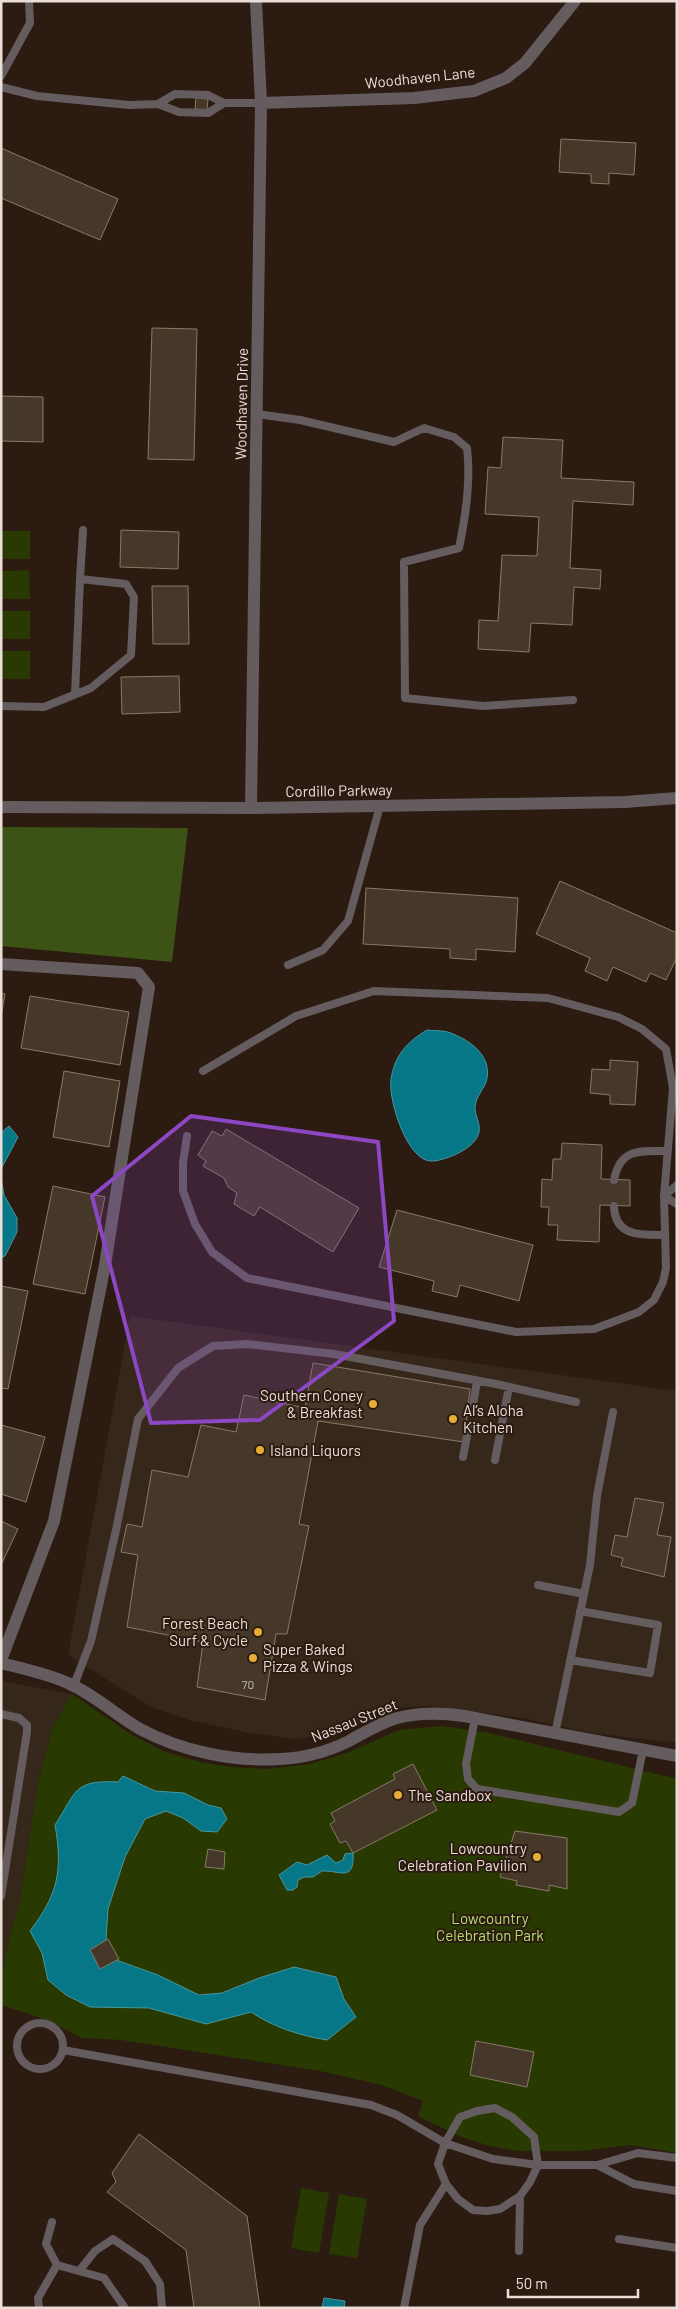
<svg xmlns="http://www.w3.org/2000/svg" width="678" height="2309" viewBox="0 0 678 2309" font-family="Barlow,sans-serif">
	<rect width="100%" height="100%" fill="#2b1b11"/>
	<path fill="#36271b" d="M130,1316L677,1391V1743L591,1733L523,1718L429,1706L388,1708L345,1732L295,1739L250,1733L189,1720L151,1707L68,1655Z
		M1,1681L72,1694L53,1726L38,1782L20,1903L6,1953L1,1983Z"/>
	<path fill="#283a01" d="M1,531H30V559H1Z
		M29,570L30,599H1V571Z
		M1,611H30V639H1Z
		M1,651H30V679H1Z
		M72,1694L132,1735L163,1751L200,1762L230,1767L269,1769L310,1764L347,1753L399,1730L442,1726L490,1733L677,1779V2153L631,2145L581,2151H518L490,2146L461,2137L418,2116L423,2101L382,2085L320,2071L121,2040L82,2038L47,2020L1,2005V1983L6,1953L20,1902L38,1782L53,1726Z
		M301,2188L329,2193L319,2253L291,2248Z
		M339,2194L367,2199L357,2258L329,2254Z"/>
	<path fill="#3d5215" d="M1,827L188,828L172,962L1,946Z"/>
	<path fill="#057786" stroke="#4a969f" d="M427,1030C435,1031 446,1030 453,1034C471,1041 491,1056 487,1078C486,1086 478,1094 476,1102C472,1112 481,1122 479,1132C476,1148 447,1160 433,1161C408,1164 388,1100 391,1080C394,1056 407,1042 427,1030Z
		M9,1126L18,1137L1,1169V1133Z
		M1,1178L4,1195L17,1218V1232L5,1256L1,1258Z
		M123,1776L155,1791L184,1793L208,1805L221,1808L227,1819L217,1832L201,1831L183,1818L166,1811L145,1819L125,1857L108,1909L106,1939L116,1960L158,1975L199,1995L222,1993L259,1978L294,1967L336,1977L344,1999L356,2017L327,2040C301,2036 273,2027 251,2012L206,2024L149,2008L90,2007L66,1995L48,1980L42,1953L30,1931C58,1894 63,1871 55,1825C77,1791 73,1780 118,1782Z
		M353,1853C355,1883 339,1870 322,1871L313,1877H304L298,1880L297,1887L293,1890H287L279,1875L297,1862L307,1865L327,1855L336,1863L343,1860L345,1854Z
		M324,2298L345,2301L344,2308H322Z"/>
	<path fill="#463829" stroke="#897968" d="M196,98L208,99L207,110L195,109Z
		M561,139L636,143L634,175L609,173V184L591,183V174L559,172Z
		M1,148L118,199L100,240L1,198Z
		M152,328L197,329L194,460L148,459Z
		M1,396L43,397V442L1,441Z
		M503,437L563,440L561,478L634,482L633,505L573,501L570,568L601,570L600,589L574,587L572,625L531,623L529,652L478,649L479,620L498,621L502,555L537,556L539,517L485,514L488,467L501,468Z
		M121,530L179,532L178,569L120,567Z
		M152,586H188L189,644H153Z
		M179,676L180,712L122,714L121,677Z
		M560,881L677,933V957L666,980L650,973L646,982L613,967L607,981L585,971L590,958L536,934Z
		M366,888L518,898L515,952L476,949V960L450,958V949L363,944Z
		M1,993L5,994L1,1017Z
		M30,996L129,1012L120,1065L21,1048Z
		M610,1060L638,1062L635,1105L610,1104V1095L590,1093L592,1069L610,1070Z
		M64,1071L120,1081L109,1147L53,1137Z
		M226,1129L359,1208L333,1252L260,1207L254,1216L234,1204L237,1193L228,1187L224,1178L203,1166L206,1161L198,1155L212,1131L222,1136Z
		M562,1143L602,1145L601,1179L630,1180V1206L600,1205L599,1242L557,1240L558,1225H548L549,1207H541L542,1179L552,1180L553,1159H561Z
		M53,1186L105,1197L85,1294L33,1284Z
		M397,1210L533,1245L519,1301L460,1285L457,1297L432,1291L434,1281L379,1267Z
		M1,1286L28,1291L8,1389L1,1388Z
		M313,1363L470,1389L464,1442L318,1421L299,1524L309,1526L287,1634H276L265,1700L197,1687L203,1642L127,1627L138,1555L121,1552L127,1524L142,1527L152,1470L188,1477L201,1425L236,1432L244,1395L305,1408Z
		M1,1425L45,1437L26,1502L1,1494Z
		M635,1498L664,1503L657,1535L671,1537L664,1577L621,1566L623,1558L611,1555L615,1535L627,1537Z
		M1,1521L18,1529L1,1565Z
		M413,1764L437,1810L353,1853L346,1841L340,1843L330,1824L335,1821L331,1813L395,1779L393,1774Z
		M515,1831L567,1838V1889L549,1885V1891L516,1885L517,1881L500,1877Z
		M208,1849L225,1852L224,1869L205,1867Z
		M108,1939L119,1959L100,1969L90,1950Z
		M476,2041L534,2052L527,2087L470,2075Z
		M139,2134L247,2216L260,2308H194L186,2250L107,2192L116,2182L112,2173Z"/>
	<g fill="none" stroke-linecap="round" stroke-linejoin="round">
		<path stroke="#655c60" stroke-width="8" d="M1,76L30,23L29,1
			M1,87L37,96L129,105L158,104L175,94L208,95L224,103H261
			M158,104L179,112L208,113L224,103
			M257,414L300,420L394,442L424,428L454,437L467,448C471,481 466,515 459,548L404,562L405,698L483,706L573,700
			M75,694L80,579
			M1,706L44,707L91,688L131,655L134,597L126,584L80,579L83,530
			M288,965L323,950L348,921L380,806
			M187,1136L183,1163V1191L195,1224L212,1252L247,1278L516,1332L594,1329L639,1312L654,1300L663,1282L666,1268L664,1196L673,1088L666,1049L642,1029L618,1017L548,998L374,991L296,1016L203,1071
			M614,1180C620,1148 640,1151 667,1151
			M677,1185L664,1196L677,1204
			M614,1206C615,1237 641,1235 665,1235
			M472,1411L477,1381
			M463,1457L469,1426
			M495,1460L509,1387
			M538,1585L584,1594
			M570,1660L650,1673L658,1625L580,1611
			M74,1685L91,1641L116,1530L138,1419L178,1368L213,1346L247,1344L334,1354L496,1384L576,1402
			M1,1714L19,1718L27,1725V1732L1,1896
			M475,1718L466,1764L468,1779L477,1789L619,1812L632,1803L643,1750
			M555,1734L590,1565L597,1496L613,1412
			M17 2046a23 23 0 1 1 46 0a23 23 0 1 1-46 0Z
			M63,2050L371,2105L397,2115L445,2143L493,2159L538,2165H597
			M495,2108L512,2117L534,2137L538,2165L530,2182L520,2196L500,2209L487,2211L473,2210L458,2199L446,2184L438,2164L445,2143L460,2117L477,2111Z
			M677,2158L638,2153L597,2165L634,2184L677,2191
			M619,2239L677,2248
			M519,2251L520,2196
			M57,2265L104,2278L125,2308
			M79,2271L95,2251L113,2239L145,2261L160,2284L162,2308
			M39,2308L38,2298L57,2265L46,2244L52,2222
			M404,2308L420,2225L446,2184"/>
		<path stroke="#655c60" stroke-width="12" d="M261,103L414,98L474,91L506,78L525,63L575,1
			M1,807L251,808L625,802L677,798
			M251,808L261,103L256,1
			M1,964L138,973L149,987L105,1265L54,1521L1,1660
			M1,1663C24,1669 49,1674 70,1684C96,1696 116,1715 140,1729C181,1751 233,1762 280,1759C304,1758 327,1752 349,1741C364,1733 380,1723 397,1718C420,1712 441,1713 464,1716L677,1756"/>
	</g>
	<path fill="#8c47c3" fill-opacity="0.2" stroke="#8c47c3" stroke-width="4" stroke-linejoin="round" d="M191,1116L378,1142L394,1321L260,1420L151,1423L92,1196Z"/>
	<g fill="#e6ac36" stroke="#2b1b11" stroke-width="2">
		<circle cx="373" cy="1404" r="5"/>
		<circle cx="453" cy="1419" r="5"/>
		<circle cx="260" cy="1450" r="5"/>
		<circle cx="258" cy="1632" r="5"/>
		<circle cx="253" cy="1658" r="5"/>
		<circle cx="398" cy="1795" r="5"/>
		<circle cx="537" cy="1857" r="5"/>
	</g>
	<g text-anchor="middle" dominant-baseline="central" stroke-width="4" stroke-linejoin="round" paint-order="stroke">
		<g font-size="12" fill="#c1b5ac">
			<text x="248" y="1684">70</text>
		</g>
		<g font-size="15" fill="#eadfd8" stroke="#2b1b11">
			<text transform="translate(420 77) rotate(-6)">Woodhaven Lane</text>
			<text transform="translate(241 404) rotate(-89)">Woodhaven Drive</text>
			<text transform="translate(339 790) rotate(-1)">Cordillo Parkway</text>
			<text transform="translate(354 1720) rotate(-22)">Nassau Street</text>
		</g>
		<g font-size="15" fill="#eadfd8" stroke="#2b1b11" text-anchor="start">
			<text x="363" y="1395" text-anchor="end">Southern Coney<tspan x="363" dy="17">&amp; Breakfast</tspan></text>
			<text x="463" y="1410">Al’s Aloha<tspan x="463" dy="17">Kitchen</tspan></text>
			<text x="270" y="1450">Island Liquors</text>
			<text x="248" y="1623" text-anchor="end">Forest Beach<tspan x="248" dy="17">Surf &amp; Cycle</tspan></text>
			<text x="263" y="1649">Super Baked<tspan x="263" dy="17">Pizza &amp; Wings</tspan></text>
			<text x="408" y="1795">The Sandbox</text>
			<text x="527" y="1848" text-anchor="end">Lowcountry<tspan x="527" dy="17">Celebration Pavilion</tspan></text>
		</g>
		<g font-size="15" fill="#b5dd73" stroke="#2b1b11">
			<text x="490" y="1918">Lowcountry<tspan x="490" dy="17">Celebration Park</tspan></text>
		</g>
	</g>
	<rect width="678" height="2309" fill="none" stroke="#eadfd8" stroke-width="5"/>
	<path d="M508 2289v8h130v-8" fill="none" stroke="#eadfd8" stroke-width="2.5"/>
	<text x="516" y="2289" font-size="15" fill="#eadfd8" stroke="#2b1b11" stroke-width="4" paint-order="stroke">50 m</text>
</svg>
